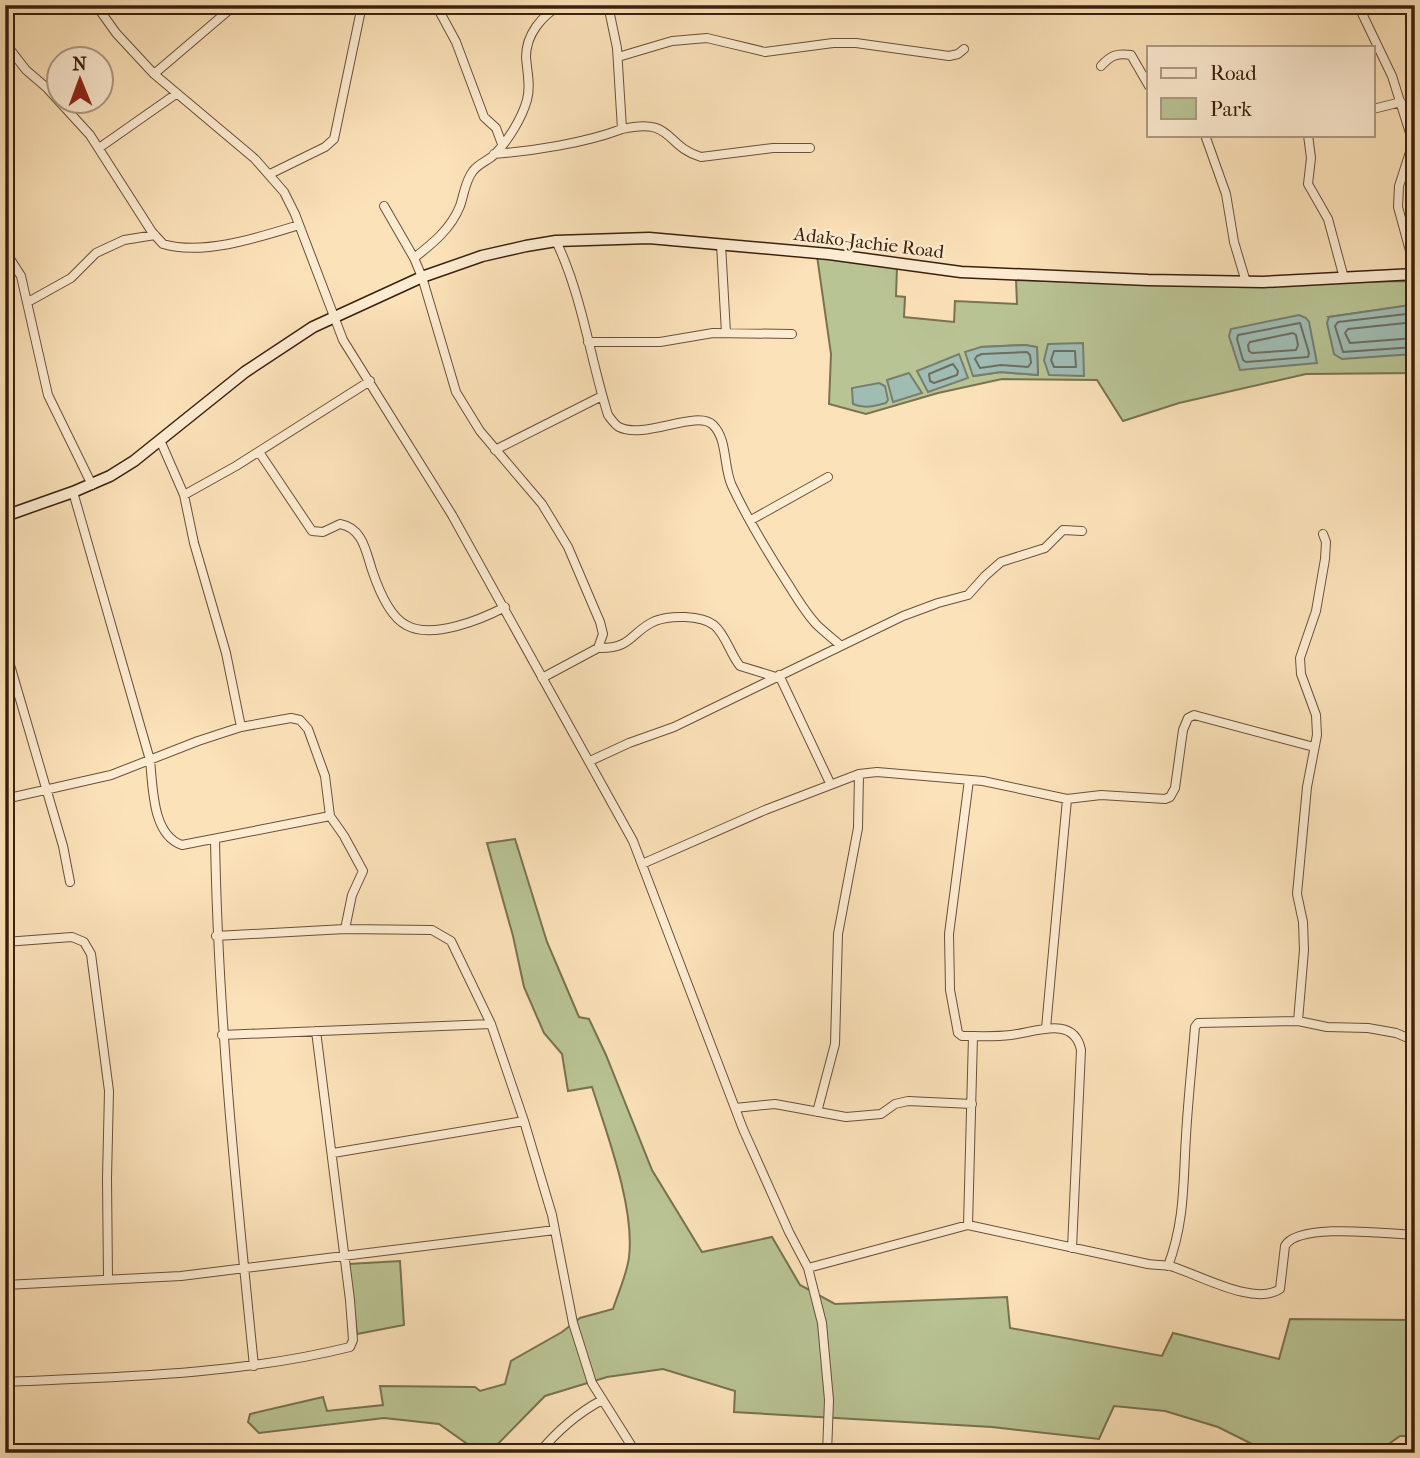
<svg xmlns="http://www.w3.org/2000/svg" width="1420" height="1458" viewBox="0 0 1420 1458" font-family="'IM FELL French Canon',serif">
	<rect width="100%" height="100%" fill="#fce2b9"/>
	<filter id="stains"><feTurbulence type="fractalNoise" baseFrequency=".00286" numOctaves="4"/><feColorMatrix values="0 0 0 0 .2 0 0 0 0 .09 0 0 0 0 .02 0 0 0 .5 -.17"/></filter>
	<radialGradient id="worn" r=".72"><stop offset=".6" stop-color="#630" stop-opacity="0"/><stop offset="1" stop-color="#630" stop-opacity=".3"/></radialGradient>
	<path fill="#b9c494" stroke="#7a7251" stroke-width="2" fill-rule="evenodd" d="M817,256L897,267L896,296L905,297L904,317L954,322L955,301L1017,304L1016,280L1164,284L1415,281V307L1406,306L1329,317L1413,354L1415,352V373L1306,374L1179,403L1123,421L1097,380L1002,379L938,393L866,414L829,404L831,354ZM1025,345L1037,347L1038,375L1001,372L974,376L981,347Z
		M515,839L547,942L579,1017L589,1019L606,1055L652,1170L702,1252L772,1237L800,1285L835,1304L1007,1297L1010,1328L1162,1356L1173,1333L1279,1359L1290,1319L1415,1320V1436H1400L1376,1453H1270L1218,1427L1165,1411L1114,1406L1099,1439L992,1427L734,1412L735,1391L663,1369L607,1377L545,1396L489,1453H480L439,1424L384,1418L259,1433L248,1422L250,1414L323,1397L327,1411L383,1405L380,1386L475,1387L480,1391L505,1384L511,1361L562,1332L580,1318L613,1309C618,1293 627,1274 629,1257C635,1208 607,1134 592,1087L568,1091L562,1054L544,1033L524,987L513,936L487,843Z
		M400,1261L404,1325L357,1334L349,1264Z"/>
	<path fill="#a0bdb4" stroke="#777e72" stroke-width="2" d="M1410,305L1415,307L1414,354L1342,359L1334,354L1327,323L1329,317Z
		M1299,315L1306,318L1309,322L1317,363L1240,370L1229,336L1231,329Z
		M1083,343L1084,376L1049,375L1044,360L1048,344Z
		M1025,345L1037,347L1038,375L1001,372L973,376L965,352L981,347Z
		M959,354L968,378L928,392L917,371Z
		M909,373L922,393L893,402L887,380Z
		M879,383L885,386L888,400L886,403C875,406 865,409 853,404L852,388Z"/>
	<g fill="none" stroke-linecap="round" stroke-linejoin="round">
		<path stroke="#6d6e61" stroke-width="2" d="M1415,313L1338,322L1335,326L1343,352L1415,347
			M1415,322L1348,329L1345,333L1350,343L1415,338
			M1300,323L1309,353L1308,357L1246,362L1243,360L1237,339L1238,335Z
			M1293,333L1296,335L1298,345L1296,350L1252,353L1249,351L1248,345L1250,342Z
			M1054,351H1075L1076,367H1054L1051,360Z
			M1027,352L1030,355L1031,363L1028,367L1001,365L980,368L975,359L977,356L982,354Z
			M953,364L958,371L957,375L934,383L930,381L929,374Z"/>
		<defs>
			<path id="street" d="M96,5L116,33L154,74L255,159L284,192L295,214L343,340L452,515L633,841L743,1129L789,1232L808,1268L822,1323L829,1400L827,1453
				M436,5L456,42L484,117L496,128L502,144
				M1358,5L1392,76L1410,133L1412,146L1399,186L1398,207L1415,269
				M5,43L26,70L47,88L90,135L152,232L163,244C203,256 260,237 299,225
				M618,57L672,41L707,38L765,52L833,43H856L949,56L958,54L964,49
				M1101,66C1111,55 1117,53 1131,55L1149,86
				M154,74L235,5
				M1373,109L1401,102
				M622,129C674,117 664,146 701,157L773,148H810
				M1205,135L1226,194L1234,242L1246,282
				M1308,135L1311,158L1308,184L1328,219L1344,278
				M99,148L176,94
				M494,154C533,151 585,143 622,129L617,48L608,5
				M270,174L325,147L334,139L361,10
				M384,206L414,258
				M556,241C582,295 590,358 608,415C611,419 615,425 619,427C644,440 697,409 713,425C728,440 723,467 732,486C748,520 768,553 788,584C796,597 805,612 816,624C823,631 832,638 840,645
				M721,244L726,333
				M5,251L21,276L48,395L92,485
				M28,302L71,278L96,253L124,240L155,235
				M588,342H660L713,333L792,334
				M160,440L184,495L194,543L226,653L241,727
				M495,450L602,396
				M259,452L312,531L323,532L340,524C363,528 366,552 372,570C378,588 389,616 406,625C432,640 482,619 505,607
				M73,492L150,760C153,787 152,835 182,845L330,816
				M184,495L236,466L370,381
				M751,520L828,477
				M5,648L63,846L70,882
				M598,648C633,649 630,632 655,621C670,615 701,615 714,625C726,635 730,654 740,666L776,677
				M779,675L830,783
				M542,678L598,648L603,634L600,622L568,547L542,504L480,431L456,392L422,277L414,258C432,244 451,229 460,206C464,195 465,181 473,171C478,164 487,161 494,155C508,141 522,118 527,100C531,86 527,71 526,57C526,34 542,16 560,5
				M590,761L629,743L674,727L903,616L938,603L968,595L985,576L1001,562L1045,548L1063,530L1082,531
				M969,780L949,934L950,990L958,1033L962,1036C978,1036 995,1037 1011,1035C1036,1032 1074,1015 1081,1050L1072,1248
				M5,799L111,775L198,741L241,727L291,718L300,720L308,729L325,776L330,816L344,836L363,871L352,895L345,929
				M215,839C218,1015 236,1190 254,1366
				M642,864L765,810L859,774L877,772L983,781L1067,799L1101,795L1165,799L1170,797L1175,788L1183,730L1188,718L1194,715L1314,747
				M216,936L345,929L432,930L451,941L491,1024L524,1121L552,1215L573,1323L592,1383L636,1453
				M5,942L72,937L84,942L91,954L109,1091L107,1178L108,1279
				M1298,1021L1304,950L1303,922L1297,894L1307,787L1317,735L1316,715L1301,674L1300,658L1316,611L1325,559L1326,542L1323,534
				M1046,1028L1067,799
				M222,1035L491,1024
				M735,1108L775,1104L846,1117L881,1114L895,1104L908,1101L972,1104
				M817,1112L835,1044L838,934L858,828L859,774
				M333,1153L524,1121
				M968,1225L973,1036
				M1168,1266C1185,1221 1183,1183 1186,1136C1188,1100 1192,1064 1195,1027L1198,1023L1298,1021L1327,1027L1368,1028L1396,1033L1415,1041
				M808,1268L968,1225L1148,1264C1155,1265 1163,1265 1170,1266C1196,1273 1254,1307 1280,1289L1285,1246C1298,1222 1389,1234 1415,1235
				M5,1285L181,1276L555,1230
				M5,1382C121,1377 237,1375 350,1347L353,1340L350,1300L316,1031
				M539,1453C557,1431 578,1413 602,1400"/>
			<path id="secondary" d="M5,516L73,492L110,476L134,461L245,372L313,327L422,277L482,256L526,246L556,241L649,238L829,254L961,272L1148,280L1263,282L1415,274"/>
		</defs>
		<use href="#street" stroke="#6a5039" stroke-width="10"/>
		<use href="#secondary" stroke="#3a200e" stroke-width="13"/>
		<use href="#street" stroke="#fdecd2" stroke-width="8"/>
		<use href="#secondary" stroke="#fdecd2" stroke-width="10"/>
	</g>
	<g text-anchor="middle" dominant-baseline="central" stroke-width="5" stroke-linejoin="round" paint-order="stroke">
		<g font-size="19" fill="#3a200e" stroke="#fdecd2">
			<text transform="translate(869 243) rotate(7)">Adako-Jachie Road</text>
		</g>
	</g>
	<rect width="1420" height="1458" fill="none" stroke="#fce2b9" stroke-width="28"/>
	<rect x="7" y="7" width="1406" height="1444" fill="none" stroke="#3a200e" stroke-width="3.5"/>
	<rect x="14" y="14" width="1392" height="1430" fill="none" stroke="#3a200e" stroke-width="2"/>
	<rect x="1147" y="46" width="228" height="91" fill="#fdecd2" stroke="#af9a84" stroke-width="2"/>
	<rect x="1161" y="68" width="35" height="10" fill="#fdecd2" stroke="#af9a84" stroke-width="2"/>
	<text x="1210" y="80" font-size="21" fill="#3a200e">Road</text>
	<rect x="1161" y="98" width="35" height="21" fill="#b9c494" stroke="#af9a84" stroke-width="2"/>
	<text x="1210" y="116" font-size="21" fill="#3a200e">Park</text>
	<g transform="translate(80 80) rotate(359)"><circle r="33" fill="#fdecd2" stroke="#af9a84" stroke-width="2"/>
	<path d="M0-5L12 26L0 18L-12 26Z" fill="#8f2418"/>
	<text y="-10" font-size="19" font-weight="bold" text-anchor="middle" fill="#3a200e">N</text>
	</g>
	<rect width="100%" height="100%" filter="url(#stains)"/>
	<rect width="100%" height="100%" fill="url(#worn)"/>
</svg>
